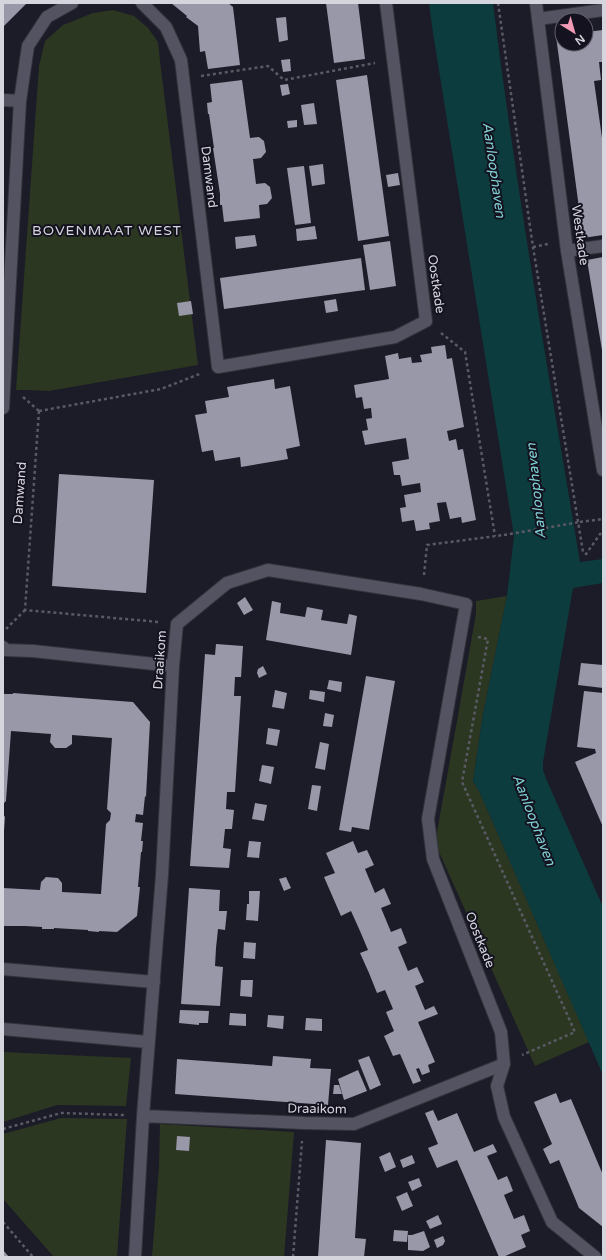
<svg xmlns="http://www.w3.org/2000/svg" width="606" height="1260" viewBox="0 0 606 1260" font-family="'Varela Round',sans-serif">
	<rect width="100%" height="100%" fill="#1c1b28"/>
	<path fill="#2c3722" d="M113,10L134,16L148,28L158,42L160,61L198,365L49,391L27,390H16L39,66L45,41L63,25L93,13Z
		M507,596L483,714L473,781L480,793L589,1042L535,1066L435,843L455,732L476,614V601Z
		M3,1052L131,1058L126,1106L57,1105L3,1122Z
		M61,1118L127,1119L117,1257H54L3,1199V1134Z
		M160,1124L294,1132L284,1257H152L159,1167Z"/>
	<path fill="#0d3c3e" d="M429,3H493C516,190 549,376 580,562L603,559V583L573,588L543,762V770L547,781L603,907V1075L480,793L473,781L483,714L507,596L514,536L433,33Z"/>
	<path fill="#9898a8" d="M3,3H27L3,27Z
		M171,3H228L233,7L240,65L208,69L205,51L200,52L198,26L186,17L187,16Z
		M326,3H358L365,59L334,63Z
		M286,17L288,40L279,42L276,18Z
		M603,30V62H599L601,80L594,81L603,145V235L583,238L556,36L562,35V44H586V32Z
		M290,59L291,71L283,72L281,60Z
		M367,75L389,236L358,241L336,80Z
		M242,80L250,138L259,137L264,141L266,152L261,158L253,159L256,184L265,183L270,187L272,198L267,204L259,205L260,218L224,222L222,205H220V194L213,148H214L209,114H208L207,103L212,102L210,84Z
		M288,84L290,94L282,96L280,85Z
		M314,103L317,124L304,125L301,105Z
		M297,120V127L288,128L287,121Z
		M323,164L325,184L312,186L309,166Z
		M304,166L311,223L295,225L287,168Z
		M398,173L400,185L388,187L386,175Z
		M315,226L317,239L297,241L296,229Z
		M255,235L257,246L236,249L235,237Z
		M390,241L396,286L370,290L363,245Z
		M603,257V350H602L587,260Z
		M361,258L365,290L224,309L220,278Z
		M336,299L338,311L326,313L324,301Z
		M191,301L193,314L179,316L177,303Z
		M445,345L447,359L452,358L464,427L447,431L449,441L456,439L458,450L463,449L476,520L462,523L461,517L450,519L446,502L437,503L440,521L429,523L430,529L416,531L414,520L402,522L400,508L406,507L404,495L421,492L420,483L402,486L400,475H394L392,462L409,459L406,438L365,445L362,431L368,430L366,419L372,418L371,408L364,409L362,397L356,398L354,385L389,379L385,356L398,353L399,359L411,357L412,363L422,362L420,355L432,353L431,347Z
		M274,379L275,389L290,386L300,446L286,449L288,459L241,467L240,457L215,461L213,450L202,452L195,415L207,413L205,401L229,397L227,387Z
		M59,474L154,480L146,593L52,586Z
		M245,597L253,610L244,615L237,603Z
		M272,601L281,603L280,613L305,617L307,607L323,610L321,620L347,624L349,614L357,616L351,655L266,640Z
		M216,644L243,646L241,677H235L234,696H241L235,792H227L226,809L234,810L232,829H225L223,848L231,849L229,868L190,866L205,654L215,655Z
		M581,663L603,665V688L578,685Z
		M263,666L267,674L259,678L257,673L258,669Z
		M366,676L395,681L369,830L352,827L351,832L339,830Z
		M329,680L342,682L341,692L327,689Z
		M275,690L287,693L284,709L272,707Z
		M310,690L325,692L324,702L309,699Z
		M584,691L603,693V827L575,762L596,753L595,749L577,747Z
		M13,693L133,702L150,722L146,797L145,796L143,815L136,814L135,822L143,823L141,841H143L142,852H141L138,887H140L137,916L117,932L99,931V932L88,931V930L54,928V929H42V927L25,926H3V888L40,890L41,882L46,877L58,878L62,883V892L101,894L106,824L110,820L111,813L107,809L112,738L72,735V744L66,748H55L50,742L51,734L11,731L6,801L3,804V694H13Z
		M325,713L334,715L332,727L323,726Z
		M268,728L280,730L277,746L266,744Z
		M320,742L329,744L325,770L315,768Z
		M262,765L274,767L271,784L259,781Z
		M312,785L321,786L317,811L308,809Z
		M255,803L267,805L264,821L252,819Z
		M3,814L5,817L4,831H3Z
		M249,841L261,842L259,858L247,857Z
		M353,841L358,853L367,850L374,865L365,869L375,893L384,888L391,904L381,908L391,932L401,928L407,943L398,947L408,971L417,967L424,982L415,986L425,1010L434,1006L438,1014L418,1022L435,1062L428,1065L430,1072L422,1075L419,1068L416,1069L421,1081L413,1084L400,1054L393,1056L384,1036L394,1031L386,1012L393,1009L385,990L377,993L369,973L360,953L368,950L360,931L351,911L341,916L324,877L335,873L326,853Z
		M286,877L291,888L284,891L279,879Z
		M189,888L220,890L219,911H227L225,930L218,929L216,948L215,966L223,967L220,1006L181,1004Z
		M249,891H260L258,921L246,920L247,904H249Z
		M244,942L256,943L255,959L243,958Z
		M241,980H253L252,997L240,996Z
		M180,1010L209,1011L208,1023H199V1025L179,1023Z
		M230,1013L246,1014V1026L229,1025Z
		M268,1015L284,1016L283,1029L267,1027Z
		M306,1018L322,1019V1031L305,1030Z
		M273,1056L311,1059L310,1068L331,1069L328,1105L175,1094L177,1059L272,1066Z
		M369,1056L381,1085L370,1090L358,1060Z
		M358,1070L367,1091L344,1100L338,1079Z
		M334,1085H339L342,1094H333Z
		M556,1093L560,1103L571,1099L603,1175V1227L579,1208L559,1160L550,1164L543,1149L552,1144L534,1102Z
		M433,1110L438,1121L457,1113L474,1152L493,1144L497,1152L487,1156L498,1180L507,1176L510,1183L513,1191L504,1195L514,1219L524,1215L530,1231L521,1235L526,1247L503,1257H499L457,1160L437,1168L428,1148L438,1144L425,1113Z
		M177,1136L190,1137L189,1151L176,1150Z
		M326,1140L361,1143L355,1238L366,1239L364,1257H318Z
		M390,1152L396,1167L385,1172L379,1157Z
		M412,1155L415,1163L403,1168L400,1160Z
		M419,1178L422,1186L412,1191L408,1182Z
		M407,1192L413,1206L402,1211L396,1197Z
		M438,1215L442,1224L430,1229L426,1221Z
		M394,1230L408,1231L407,1242L393,1241Z
		M424,1231L430,1247L423,1251L408,1250V1235H412Z
		M443,1236L445,1241L443,1245L437,1248L434,1240Z
		M3,1250L9,1257H3Z"/>
	<g fill="none" stroke-linecap="round" stroke-linejoin="round">
		<defs>
			<path id="street" d="M142,3L166,27L181,60L218,367L395,337L426,321L386,3
				M536,3L567,251L603,470
				M538,19L603,10
				M3,100L20,101
				M567,251L603,246
				M3,408L20,101L28,46L47,17L72,3
				M3,647L6,650L33,651L173,666
				M3,969L154,982
				M3,1029L148,1042
				M143,1116L304,1123L354,1124L504,1064
				M135,1257L143,1116L162,875L173,666L177,624L227,583L268,570L421,594L466,604L428,819L433,859L501,1032L504,1064L497,1086L504,1117L552,1222L595,1257"/>
		</defs>
		<use href="#street" stroke="#34343d" stroke-width="14"/>
		<path stroke="#5a5a65" stroke-width="2.5" stroke-dasharray="3 3" stroke-linecap="butt" d="M498,3L533,247L583,552L586,554L603,530
			M201,76L268,66L284,80L375,63
			M533,247L548,244
			M441,333L465,352L495,536
			M23,397L39,411
			M39,411L25,610L159,622
			M39,411L161,389L202,373
			M580,522L603,519
			M424,575L427,545L504,535
			M6,629L25,610
			M478,637L488,639L462,782L575,1032L522,1055
			M3,1129L61,1113L124,1115
			M3,1222L33,1257
			M293,1257L302,1141"/>
		<use href="#street" stroke="#545362" stroke-width="12"/>
		<path stroke="#5a5a65" stroke-width="2.5" stroke-dasharray="3 3" stroke-linecap="butt" d="M504,535L580,522"/>
	</g>
	<g text-anchor="middle" dominant-baseline="central" stroke-width="4" stroke-linejoin="round" paint-order="stroke">
		<g font-size="13" fill="#d5d5de" stroke="#13121e">
			<text transform="translate(209 177) rotate(83)">Damwand</text>
			<text transform="translate(580 235) rotate(82)">Westkade</text>
			<text transform="translate(436 284) rotate(82)">Oostkade</text>
			<text transform="translate(20 493) rotate(-86)">Damwand</text>
			<text transform="translate(160 660) rotate(-86)">Draaikom</text>
			<text transform="translate(480 940) rotate(68)">Oostkade</text>
			<text transform="translate(317 1109) rotate(1)">Draaikom</text>
		</g>
		<g font-size="14" font-style="italic" fill="#7fcfd3" stroke="#13121e">
			<text transform="translate(494 170) rotate(82)">Aanloophaven</text>
			<text transform="translate(536 491) rotate(-96)">Aanloophaven</text>
			<text transform="translate(534 820) rotate(69)">Aanloophaven</text>
		</g>
		<g font-size="14" letter-spacing="1" fill="#d5d5de" stroke="#13121e">
			<text x="107" y="230">BOVENMAAT WEST</text>
		</g>
	</g>
	<rect width="606" height="1260" fill="none" stroke="#d5d5de" stroke-width="8"/>
	<g transform="translate(574 32) rotate(143)"><circle r="19" fill="#13121e" stroke="#61606b"/>
	<path d="M0-3L7 15L0 10L-7 15Z" fill="#f09ab5"/>
	<text y="-6" font-size="11" font-weight="bold" text-anchor="middle" fill="#d5d5de">N</text>
	</g>
</svg>
